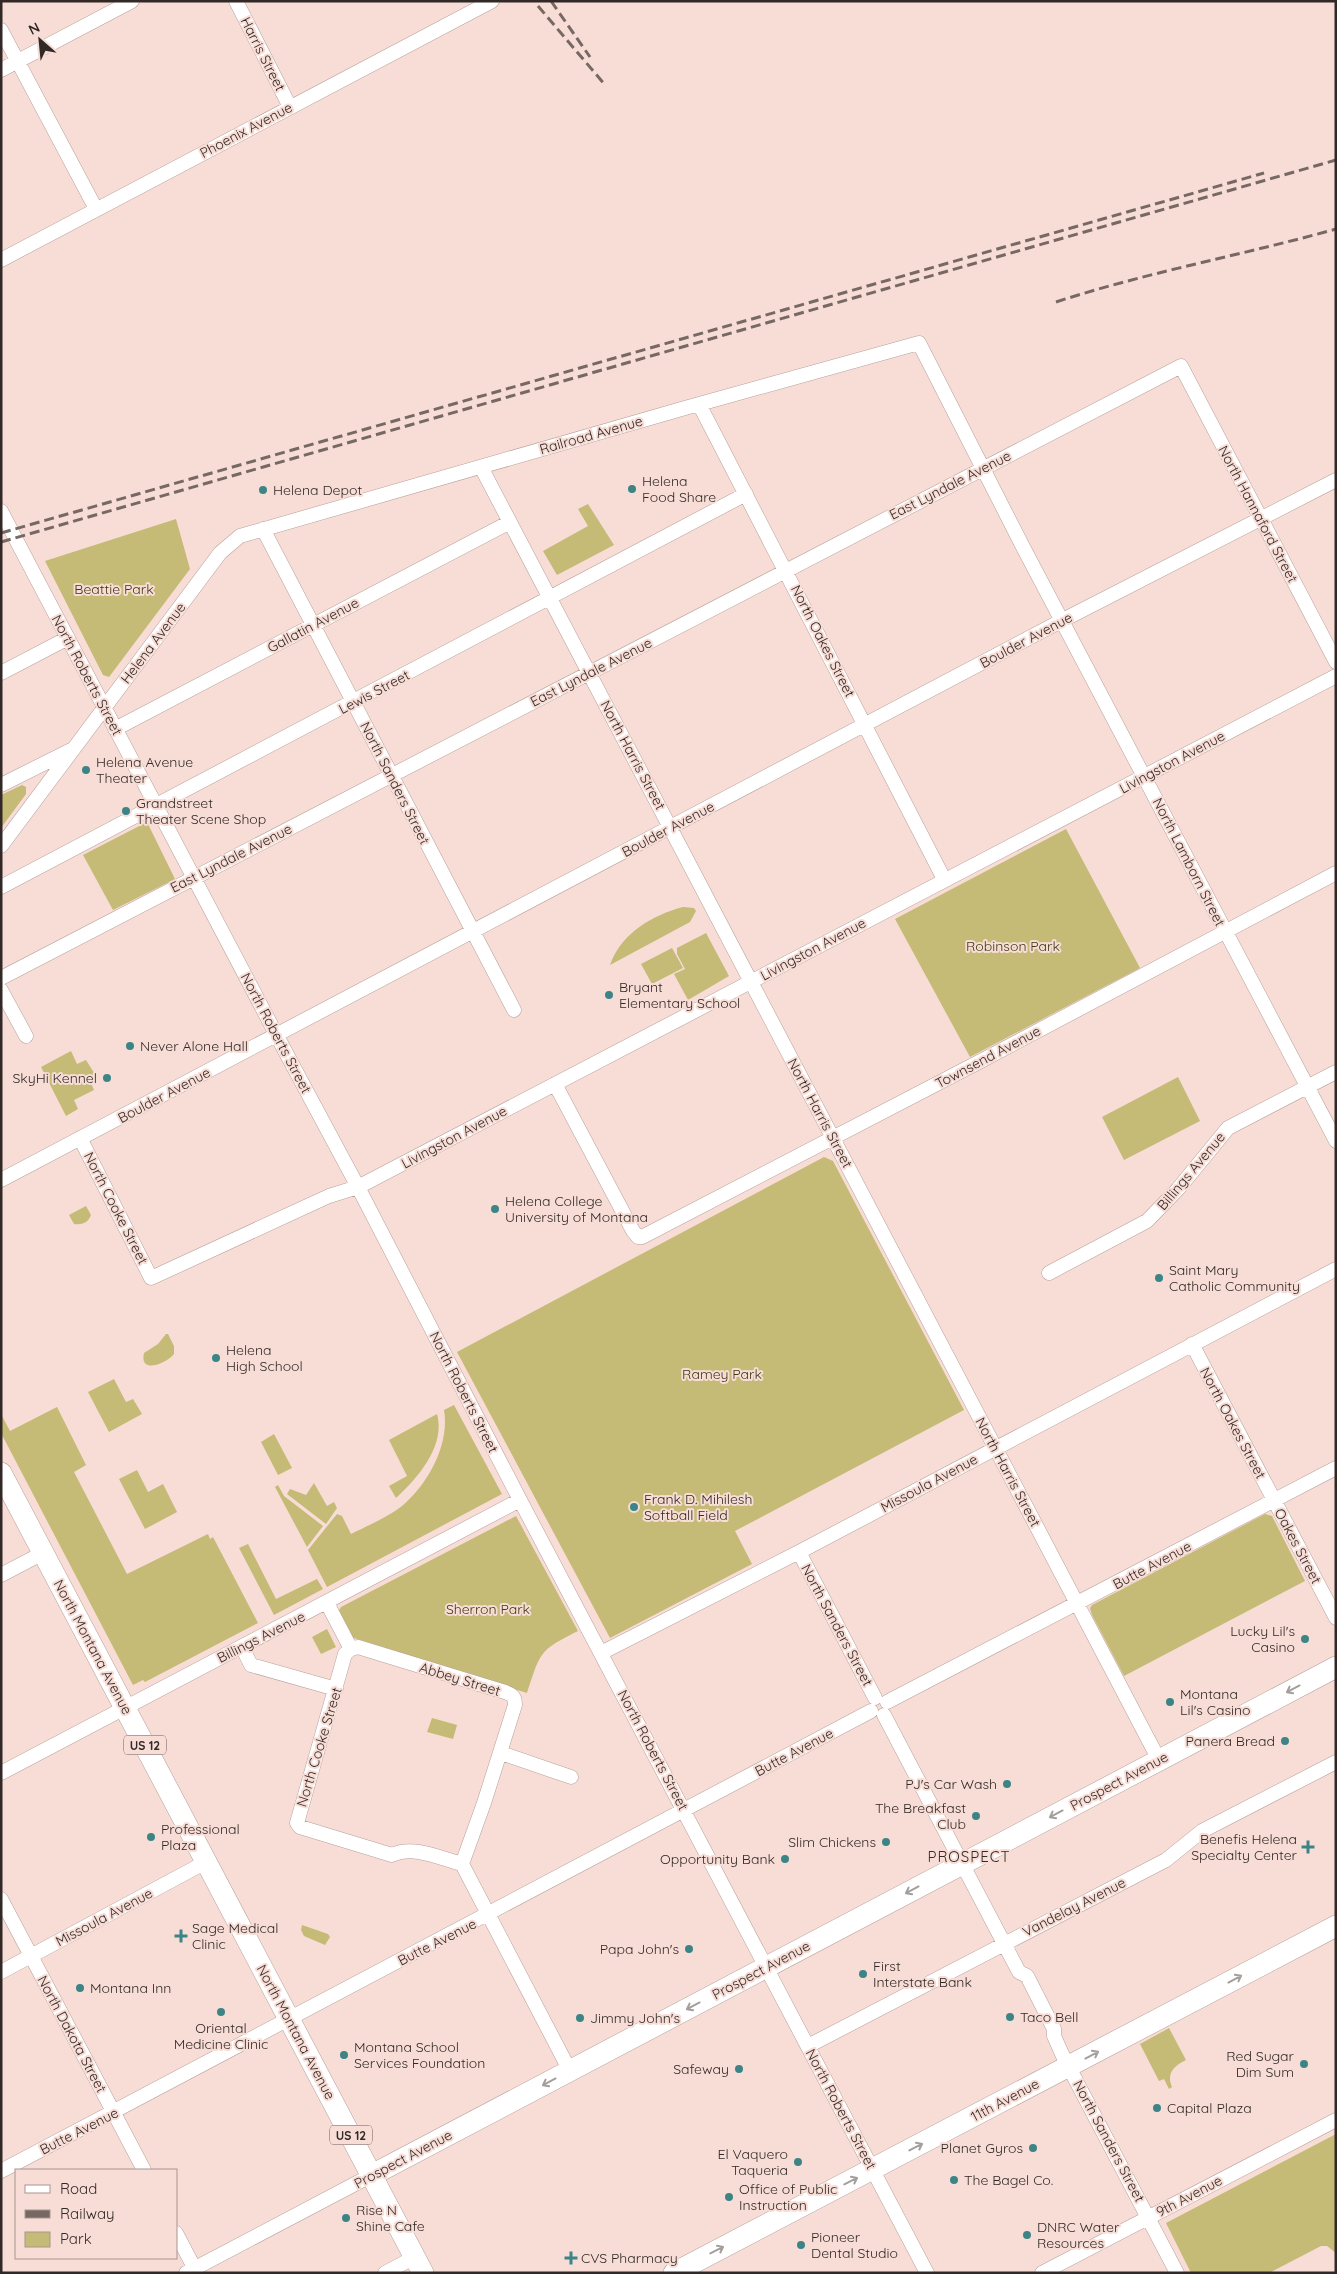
<svg xmlns="http://www.w3.org/2000/svg" width="1337" height="2274" viewBox="0 0 1337 2274" font-family="Quicksand,sans-serif">
	<rect width="100%" height="100%" fill="#f7ddd6"/>
	<path fill="#c5ba76" d="M588,504L614,545L557,575L543,551L588,526L578,509Z
		M176,519L190,569L109,677L103,675L45,561Z
		M22,785L26,787V794L1,828V795Z
		M147,822L175,879L113,910L83,855Z
		M1066,829L1140,968L970,1057L895,919Z
		M683,907L694,908L696,911L690,922L610,965C621,933 653,915 683,907Z
		M706,933L729,976L688,1000L674,974L685,969L677,954V948Z
		M672,948L683,968L652,984L641,964Z
		M71,1051L77,1064L86,1060L96,1076L89,1079L94,1090L74,1100L78,1109L66,1116L41,1067Z
		M1178,1077L1200,1121L1124,1160L1102,1117Z
		M824,1157L833,1161L964,1410L735,1531L752,1564L610,1638L457,1352Z
		M86,1206L91,1215C88,1223 82,1225 74,1224L69,1215Z
		M166,1334H168L174,1346V1354C167,1363 139,1375 144,1353L158,1344Z
		M114,1379L126,1402L133,1399L142,1414L109,1432L88,1392Z
		M454,1405L502,1494L327,1587L308,1550L337,1514L342,1516L351,1534C367,1526 388,1517 402,1506C428,1484 450,1444 444,1410Z
		M57,1407L86,1465L74,1472L127,1574L208,1534L210,1539L213,1537L258,1623L145,1682L143,1680L133,1685L1,1433V1414L10,1431Z
		M437,1414C446,1446 417,1479 396,1498L389,1486L407,1476L389,1440Z
		M274,1434L292,1468L278,1475L261,1442Z
		M137,1470L148,1492L163,1484L177,1512L145,1529L119,1479Z
		M314,1483L327,1506L334,1502L337,1508L326,1524L287,1494L290,1489L306,1495Z
		M278,1485L284,1496L323,1526L307,1547L275,1487Z
		M1265,1514L1272,1516L1305,1581L1124,1676L1092,1615L1090,1608L1092,1605Z
		M516,1516L578,1631C538,1651 541,1652 527,1693L351,1637L338,1612L341,1607Z
		M248,1544L276,1599L317,1579L323,1589L274,1615L239,1548Z
		M327,1629L336,1647L321,1654L312,1637Z
		M432,1718L457,1725L453,1739L427,1732Z
		M302,1925L328,1934L330,1937L325,1945L304,1936L301,1930Z
		M1169,2028L1186,2060C1174,2066 1166,2073 1172,2087L1169,2089L1164,2079L1159,2081L1140,2044Z
		M1336,2134V2253L1327,2246H1321L1269,2273H1191L1166,2223Z"/>
	<g fill="none" stroke-linecap="round" stroke-linejoin="round">
		<defs>
			<path id="minor" d="M236,1L290,107
				M1,30L96,209
				M1,70L132,1
				M1,260L492,1
				M699,404L944,879
				M481,467L1159,1760
				M1,511L277,1036L358,1187L520,1500L927,2273
				M263,529L514,1010
				M1,673L68,638
				M115,729L510,522
				M1,785L73,749
				M1,846L220,553L240,536L685,408L919,343L1023,547L1336,1141
				M1,887L746,494
				M1,978L1181,366L1336,662
				M1,990L26,1036
				M555,1084L633,1231L638,1237H642L977,1063L1336,873
				M80,1138L151,1278L329,1196L358,1187L1336,676
				M1,1180L1063,620L1336,480
				M1049,1273L1147,1221L1178,1189L1228,1128L1336,1072
				M1192,1344L1336,1618
				M799,1552L875,1698
				M1,1575L43,1553
				M327,1603L351,1649
				M242,1647L251,1665L336,1689
				M351,1649L345,1654L297,1823L300,1827L392,1855C414,1845 439,1858 462,1864L570,2071
				M351,1649L358,1647L505,1692C513,1695 515,1697 515,1705L484,1803L462,1864
				M601,1653L799,1552L1336,1269
				M887,1702L1336,1468
				M884,1715L1019,1972L1027,1976L1054,2029V2036L1062,2054L1177,2273
				M501,1753L571,1777
				M1,1773L520,1500
				M1,1899L144,2170
				M1,1972L206,1862
				M808,2046L1166,1860L1202,1831L1336,1762
				M1,2171L871,1711
				M176,2233L197,2273
				M186,2273L372,2175
				M385,2273L415,2257
				M1042,2273L1336,2120"/>
			<path id="highway" d="M1,1473L423,2273
				M372,2175L1336,1667
				M674,2273L1336,1926"/>
		</defs>
		<use href="#minor" stroke="#b8a09a" stroke-width="15"/>
		<use href="#highway" stroke="#b8a09a" stroke-width="22"/>
		<use href="#minor" stroke="#fff" stroke-width="14"/>
		<use href="#highway" stroke="#fff" stroke-width="21"/>
		<path stroke="#776864" stroke-width="3" stroke-dasharray="10 5" stroke-linecap="butt" d="M551,1L590,57
			M538,6L606,86
			M1056,302C1148,272 1243,255 1336,229
			M1,533L1264,173
			M1,542L1336,160"/>
	</g>
	<defs><path id="oneway-shaft" d="M-6 0H5M1.5-3L5.5 0L1.5 3" fill="none" stroke-width="1.6" stroke-linecap="round" stroke-linejoin="round" transform="scale(1.25)"/></defs>
	<g stroke="#a39f9d">
		<use href="#oneway-shaft" transform="translate(1293 1689) rotate(152)"/>
		<use href="#oneway-shaft" transform="translate(1056 1814) rotate(152)"/>
		<use href="#oneway-shaft" transform="translate(912 1890) rotate(152)"/>
		<use href="#oneway-shaft" transform="translate(1235 1979) rotate(-28)"/>
		<use href="#oneway-shaft" transform="translate(693 2006) rotate(152)"/>
		<use href="#oneway-shaft" transform="translate(1092 2055) rotate(-28)"/>
		<use href="#oneway-shaft" transform="translate(549 2082) rotate(152)"/>
		<use href="#oneway-shaft" transform="translate(916 2147) rotate(-27)"/>
		<use href="#oneway-shaft" transform="translate(851 2181) rotate(-27)"/>
		<use href="#oneway-shaft" transform="translate(717 2250) rotate(-27)"/>
	</g>
	<g fill="#3c8486" stroke="#f7ddd6" stroke-width="2">
		<circle cx="632" cy="489" r="5"/>
		<circle cx="263" cy="490" r="5"/>
		<circle cx="86" cy="770" r="5"/>
		<circle cx="126" cy="811" r="5"/>
		<circle cx="609" cy="995" r="5"/>
		<circle cx="130" cy="1046" r="5"/>
		<circle cx="107" cy="1078" r="5"/>
		<circle cx="495" cy="1209" r="5"/>
		<circle cx="1159" cy="1278" r="5"/>
		<circle cx="216" cy="1358" r="5"/>
		<circle cx="634" cy="1507" r="5"/>
		<circle cx="1305" cy="1639" r="5"/>
		<circle cx="1170" cy="1702" r="5"/>
		<circle cx="1285" cy="1741" r="5"/>
		<circle cx="1007" cy="1784" r="5"/>
		<circle cx="976" cy="1816" r="5"/>
		<circle cx="151" cy="1837" r="5"/>
		<circle cx="886" cy="1842" r="5"/>
		<path d="M1305.5 1839.5h5v5h5v5h-5v5h-5v-5h-5v-5h5z"/>
		<circle cx="785" cy="1859" r="5"/>
		<path d="M178.5 1928.5h5v5h5v5h-5v5h-5v-5h-5v-5h5z"/>
		<circle cx="689" cy="1949" r="5"/>
		<circle cx="863" cy="1974" r="5"/>
		<circle cx="80" cy="1988" r="5"/>
		<circle cx="221" cy="2012" r="5"/>
		<circle cx="1010" cy="2017" r="5"/>
		<circle cx="580" cy="2018" r="5"/>
		<circle cx="344" cy="2055" r="5"/>
		<circle cx="1304" cy="2064" r="5"/>
		<circle cx="739" cy="2069" r="5"/>
		<circle cx="1157" cy="2108" r="5"/>
		<circle cx="1033" cy="2148" r="5"/>
		<circle cx="798" cy="2162" r="5"/>
		<circle cx="954" cy="2180" r="5"/>
		<circle cx="729" cy="2197" r="5"/>
		<circle cx="346" cy="2218" r="5"/>
		<circle cx="1027" cy="2235" r="5"/>
		<circle cx="801" cy="2245" r="5"/>
		<path d="M568.5 2250.5h5v5h5v5h-5v5h-5v-5h-5v-5h5z"/>
	</g>
	<g text-anchor="middle" dominant-baseline="central" stroke-width="4" stroke-linejoin="round" paint-order="stroke">
		<g fill="#f7ddd6" stroke="#6d5f5b" stroke-width="1">
			<rect x="124" y="1735.5" width="42" height="19" rx="4"/>
			<rect x="330" y="2125.5" width="42" height="19" rx="4"/>
		</g>
		<g font-size="12" font-weight="bold" fill="#322926">
			<text x="145" y="1745">US 12</text>
			<text x="351" y="2135">US 12</text>
		</g>
		<g font-size="14" fill="#322926" stroke="#f7ddd6">
			<text transform="translate(263 54) rotate(63)">Harris Street</text>
			<text transform="translate(246 130) rotate(-28)">Phoenix Avenue</text>
			<text transform="translate(591 435) rotate(-16)">Railroad Avenue</text>
			<text transform="translate(950 485) rotate(-27)">East Lyndale Avenue</text>
			<text transform="translate(1258 514) rotate(62)">North Hannaford Street</text>
			<text transform="translate(313 625) rotate(-28)">Gallatin Avenue</text>
			<text transform="translate(1026 640) rotate(-28)">Boulder Avenue</text>
			<text transform="translate(823 641) rotate(63)">North Oakes Street</text>
			<text transform="translate(153 643) rotate(-53)">Helena Avenue</text>
			<text transform="translate(591 672) rotate(-27)">East Lyndale Avenue</text>
			<text transform="translate(87 675) rotate(62)">North Roberts Street</text>
			<text transform="translate(374 692) rotate(-28)">Lewis Street</text>
			<text transform="translate(633 755) rotate(62)">North Harris Street</text>
			<text transform="translate(1172 762) rotate(-28)">Livingston Avenue</text>
			<text transform="translate(395 783) rotate(63)">North Sanders Street</text>
			<text transform="translate(668 829) rotate(-28)">Boulder Avenue</text>
			<text transform="translate(231 858) rotate(-27)">East Lyndale Avenue</text>
			<text transform="translate(1189 862) rotate(63)">North Lamborn Street</text>
			<text transform="translate(813 949) rotate(-28)">Livingston Avenue</text>
			<text transform="translate(276 1033) rotate(62)">North Roberts Street</text>
			<text transform="translate(988 1057) rotate(-28)">Townsend Avenue</text>
			<text transform="translate(164 1095) rotate(-28)">Boulder Avenue</text>
			<text transform="translate(820 1113) rotate(62)">North Harris Street</text>
			<text transform="translate(454 1137) rotate(-28)">Livingston Avenue</text>
			<text transform="translate(1191 1171) rotate(-50)">Billings Avenue</text>
			<text transform="translate(116 1208) rotate(63)">North Cooke Street</text>
			<text transform="translate(464 1392) rotate(63)">North Roberts Street</text>
			<text transform="translate(1233 1423) rotate(62)">North Oakes Street</text>
			<text transform="translate(1008 1472) rotate(62)">North Harris Street</text>
			<text transform="translate(929 1483) rotate(-28)">Missoula Avenue</text>
			<text transform="translate(1298 1546) rotate(62)">Oakes Street</text>
			<text transform="translate(1152 1565) rotate(-28)">Butte Avenue</text>
			<text transform="translate(837 1625) rotate(62)">North Sanders Street</text>
			<text transform="translate(261 1637) rotate(-27)">Billings Avenue</text>
			<text transform="translate(93 1647) rotate(62)">North Montana Avenue</text>
			<text transform="translate(460 1679) rotate(17)">Abbey Street</text>
			<text transform="translate(319 1747) rotate(-73)">North Cooke Street</text>
			<text transform="translate(653 1750) rotate(62)">North Roberts Street</text>
			<text transform="translate(794 1752) rotate(-28)">Butte Avenue</text>
			<text transform="translate(1119 1781) rotate(-28)">Prospect Avenue</text>
			<text transform="translate(1074 1907) rotate(-27)">Vandelay Avenue</text>
			<text transform="translate(104 1917) rotate(-28)">Missoula Avenue</text>
			<text transform="translate(437 1942) rotate(-27)">Butte Avenue</text>
			<text transform="translate(761 1970) rotate(-28)">Prospect Avenue</text>
			<text transform="translate(296 2032) rotate(62)">North Montana Avenue</text>
			<text transform="translate(72 2034) rotate(62)">North Dakota Street</text>
			<text transform="translate(1005 2100) rotate(-28)">11th Avenue</text>
			<text transform="translate(841 2109) rotate(62)">North Roberts Street</text>
			<text transform="translate(79 2131) rotate(-27)">Butte Avenue</text>
			<text transform="translate(1109 2141) rotate(62)">North Sanders Street</text>
			<text transform="translate(403 2159) rotate(-28)">Prospect Avenue</text>
			<text transform="translate(1189 2196) rotate(-28)">9th Avenue</text>
		</g>
		<g font-size="14" fill="#322926" stroke="#f7ddd6" text-anchor="start">
			<text x="642" y="481">Helena<tspan x="642" dy="16">Food Share</tspan></text>
			<text x="273" y="490">Helena Depot</text>
			<text x="96" y="762">Helena Avenue<tspan x="96" dy="16">Theater</tspan></text>
			<text x="136" y="803">Grandstreet<tspan x="136" dy="16">Theater Scene Shop</tspan></text>
			<text x="619" y="987">Bryant<tspan x="619" dy="16">Elementary School</tspan></text>
			<text x="140" y="1046">Never Alone Hall</text>
			<text x="97" y="1078" text-anchor="end">SkyHi Kennel</text>
			<text x="505" y="1201">Helena College<tspan x="505" dy="16">University of Montana</tspan></text>
			<text x="1169" y="1270">Saint Mary<tspan x="1169" dy="16">Catholic Community</tspan></text>
			<text x="226" y="1350">Helena<tspan x="226" dy="16">High School</tspan></text>
			<text x="644" y="1499">Frank D. Mihilesh<tspan x="644" dy="16">Softball Field</tspan></text>
			<text x="1295" y="1631" text-anchor="end">Lucky Lil's<tspan x="1295" dy="16">Casino</tspan></text>
			<text x="1180" y="1694">Montana<tspan x="1180" dy="16">Lil's Casino</tspan></text>
			<text x="1275" y="1741" text-anchor="end">Panera Bread</text>
			<text x="997" y="1784" text-anchor="end">PJ's Car Wash</text>
			<text x="966" y="1808" text-anchor="end">The Breakfast<tspan x="966" dy="16">Club</tspan></text>
			<text x="161" y="1829">Professional<tspan x="161" dy="16">Plaza</tspan></text>
			<text x="1297" y="1839" text-anchor="end">Benefis Helena<tspan x="1297" dy="16">Specialty Center</tspan></text>
			<text x="876" y="1842" text-anchor="end">Slim Chickens</text>
			<text x="775" y="1859" text-anchor="end">Opportunity Bank</text>
			<text x="192" y="1928">Sage Medical<tspan x="192" dy="16">Clinic</tspan></text>
			<text x="679" y="1949" text-anchor="end">Papa John's</text>
			<text x="873" y="1966">First<tspan x="873" dy="16">Interstate Bank</tspan></text>
			<text x="90" y="1988">Montana Inn</text>
			<text x="1020" y="2017">Taco Bell</text>
			<text x="590" y="2018">Jimmy John's</text>
			<text x="221" y="2028" text-anchor="middle">Oriental<tspan x="221" dy="16">Medicine Clinic</tspan></text>
			<text x="354" y="2047">Montana School<tspan x="354" dy="16">Services Foundation</tspan></text>
			<text x="1294" y="2056" text-anchor="end">Red Sugar<tspan x="1294" dy="16">Dim Sum</tspan></text>
			<text x="729" y="2069" text-anchor="end">Safeway</text>
			<text x="1167" y="2108">Capital Plaza</text>
			<text x="1023" y="2148" text-anchor="end">Planet Gyros</text>
			<text x="788" y="2154" text-anchor="end">El Vaquero<tspan x="788" dy="16">Taqueria</tspan></text>
			<text x="964" y="2180">The Bagel Co.</text>
			<text x="739" y="2189">Office of Public<tspan x="739" dy="16">Instruction</tspan></text>
			<text x="356" y="2210">Rise N<tspan x="356" dy="16">Shine Cafe</tspan></text>
			<text x="1037" y="2227">DNRC Water<tspan x="1037" dy="16">Resources</tspan></text>
			<text x="811" y="2237">Pioneer<tspan x="811" dy="16">Dental Studio</tspan></text>
			<text x="581" y="2258">CVS Pharmacy</text>
		</g>
		<g font-size="14" fill="#3e3813" stroke="#f7ddd6">
			<text x="114" y="589">Beattie Park</text>
			<text x="1013" y="946">Robinson Park</text>
			<text x="722" y="1374">Ramey Park</text>
			<text x="488" y="1609">Sherron Park</text>
		</g>
		<g font-size="15" letter-spacing="1" fill="#322926" stroke="#f7ddd6">
			<text x="969" y="1856">PROSPECT</text>
		</g>
	</g>
	<rect width="1337" height="2274" fill="none" stroke="#322926" stroke-width="5"/>
	<rect x="15" y="2169" width="162" height="90" fill="#f7ddd6" stroke="#a89590"/>
	<rect x="25" y="2185" width="25" height="8" fill="#ffffff" stroke="#a89590"/>
	<text x="60" y="2194" font-size="15" fill="#322926">Road</text>
	<rect x="25" y="2210" width="25" height="8" fill="#776864" stroke="#a89590"/>
	<text x="60" y="2219" font-size="15" fill="#322926">Railway</text>
	<rect x="25" y="2232" width="25" height="15" fill="#c5ba76" stroke="#a89590"/>
	<text x="60" y="2244" font-size="15" fill="#322926">Park</text>
	<g transform="translate(40 40) rotate(333)" stroke="#f7ddd6" stroke-width="4" paint-order="stroke">
	<path d="M0-4L9 19L0 12L-9 19Z" fill="#322926"/>
	<text y="-8" font-size="14" font-weight="bold" text-anchor="middle" fill="#322926">N</text>
	</g>
</svg>
